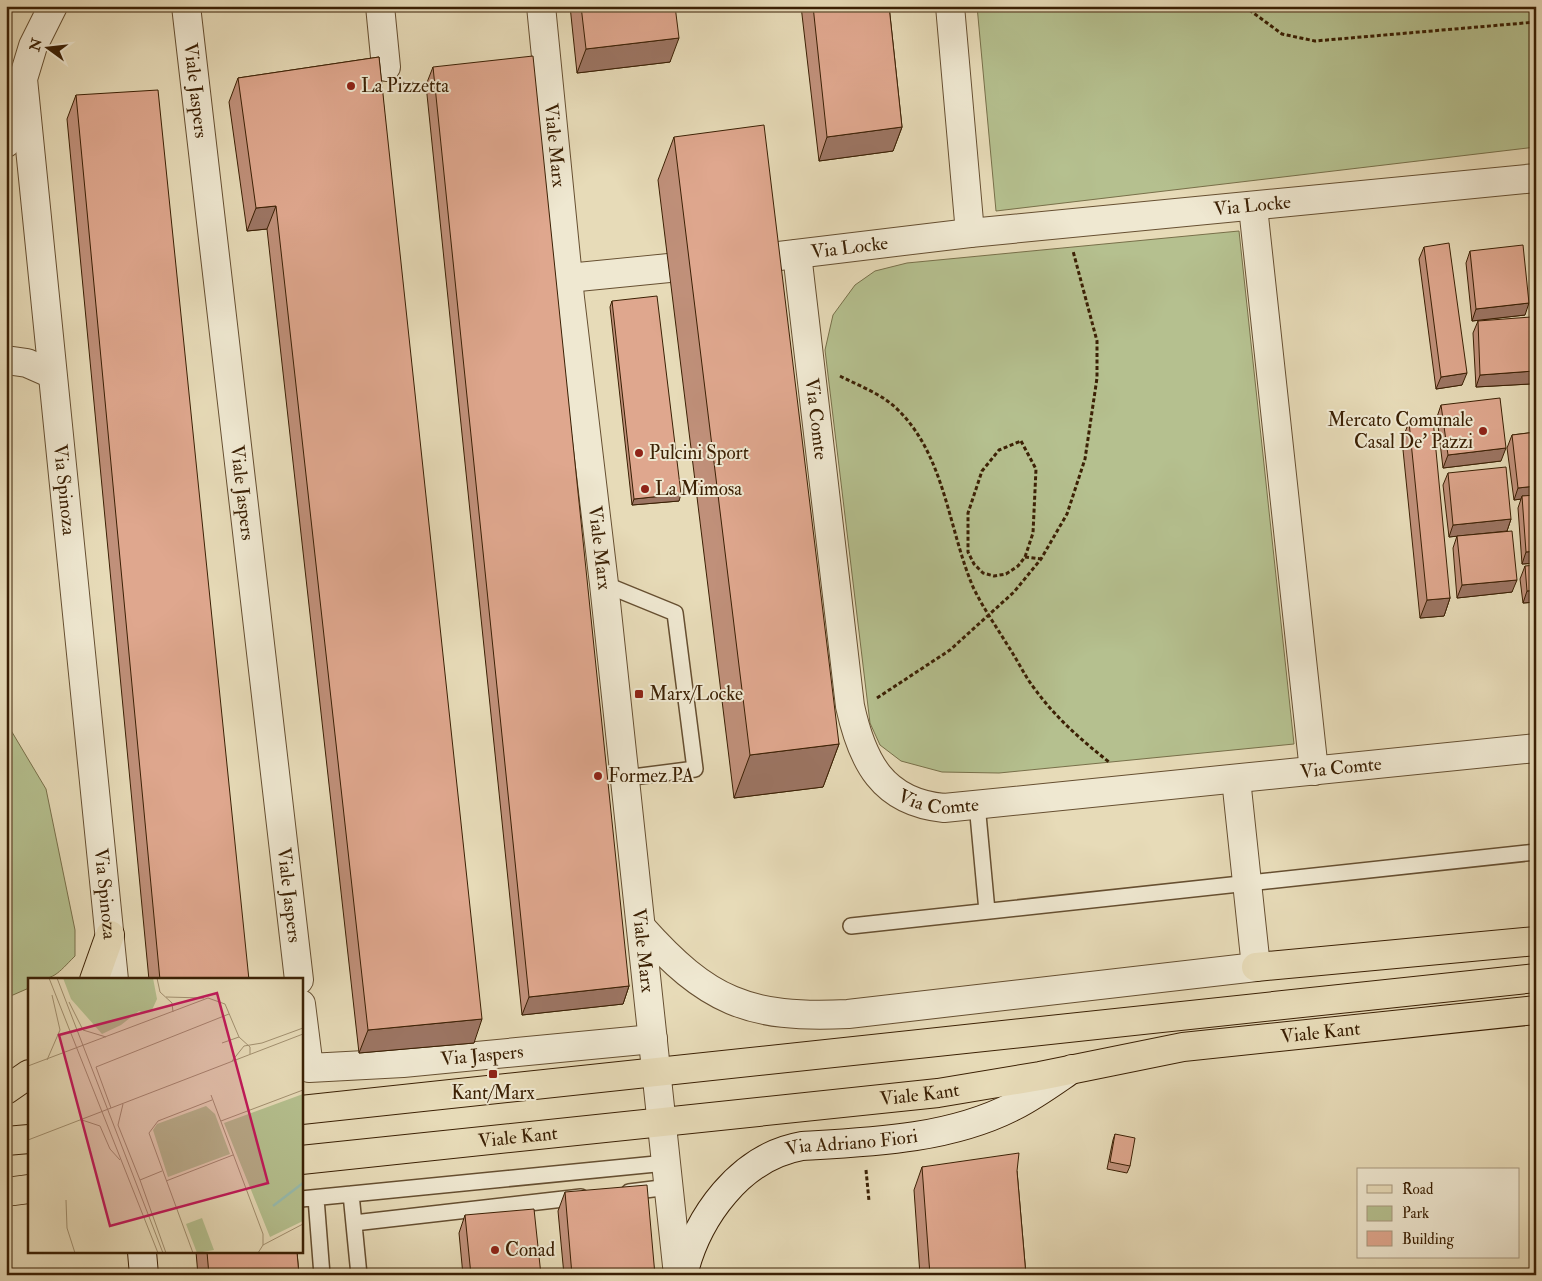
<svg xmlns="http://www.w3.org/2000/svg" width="1542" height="1281" viewBox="0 0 1542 1281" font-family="'IM FELL Double Pica',serif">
	<rect width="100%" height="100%" fill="#e7dbb8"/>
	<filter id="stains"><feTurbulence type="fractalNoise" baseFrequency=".004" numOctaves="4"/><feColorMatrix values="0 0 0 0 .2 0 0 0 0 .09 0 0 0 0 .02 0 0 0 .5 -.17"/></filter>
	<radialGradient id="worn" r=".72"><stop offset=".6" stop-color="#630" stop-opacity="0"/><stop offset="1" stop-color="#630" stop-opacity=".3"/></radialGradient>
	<path fill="#b5c08f" stroke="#78704a" d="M977,6H1536V147L996,211Z
		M1239,231L1294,744L999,773L942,772L901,761L880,745L870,723L825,350L833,315L855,285L875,271L907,263Z
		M6,722L46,789L75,930V956C57,974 55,980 29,980V988L6,998Z"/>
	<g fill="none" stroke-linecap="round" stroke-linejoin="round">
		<defs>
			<path id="lane" d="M604,584L675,613L695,769L625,778
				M977,804L987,911
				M851,926L1536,852
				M629,1192L669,1187
				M351,1194L359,1275
				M316,1198L322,1275
				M301,1199L666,1163
				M354,1223L581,1197"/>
			<g id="street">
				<path id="s1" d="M53,6L33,46L23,79L114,980"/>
				<path id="s2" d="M186,6L299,980"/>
				<path d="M380,6L386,67"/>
				<path id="s3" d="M541,6L570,298L604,584L678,1275"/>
				<path d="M950,6L970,233"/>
				<path d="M6,143L18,97"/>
				<path d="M1253,207L1314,771"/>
				<path id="s4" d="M797,254L850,706C862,761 882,802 944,808L1536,748"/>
				<path id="s5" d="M779,256L970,233L1536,178"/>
				<path d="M568,278L669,268"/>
				<path d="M6,360L27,363L52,374"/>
				<path d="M641,927C707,1001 748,1019 848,1014L1256,967L1236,779"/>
				<path id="s6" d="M301,1004L309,1068L403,1063L653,1039"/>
			</g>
			<g id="secondary">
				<path d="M142,1252L144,1275"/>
				<path id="s7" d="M683,1275C697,1217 740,1157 802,1146C873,1142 950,1139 1014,1106C1034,1096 1053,1082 1072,1069"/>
			</g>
			<g id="primary">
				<path d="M1256,967L1536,941"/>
				<path d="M94,980L110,935"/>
				<path d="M6,1090L29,1074"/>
				<path d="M301,1110L1536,978"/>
				<path d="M6,1141L29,1139"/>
				<path id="s8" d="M301,1160L938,1093L1040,1076L1183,1047L1536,1010"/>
				<path d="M6,1192L29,1189"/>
			</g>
		</defs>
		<use href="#lane" stroke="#664f31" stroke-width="18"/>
		<use href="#street" stroke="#664f31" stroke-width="30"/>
		<use href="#secondary" stroke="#3b2004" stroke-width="30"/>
		<use href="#primary" stroke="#3b2004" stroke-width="30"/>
		<path stroke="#3b2004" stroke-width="3" stroke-dasharray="4 2.5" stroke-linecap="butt" d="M1244,6L1282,34L1315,41L1536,22
			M840,376C859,386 880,393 896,408C945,454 948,528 973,587C983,608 996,626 1008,646C1017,659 1024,675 1034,688C1056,718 1080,739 1109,762
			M1021,441L1036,469L1033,533L1025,557L1018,566L1006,574L994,576L983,573L974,564L968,552V513L982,471L999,450Z
			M1025,557L1041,559
			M877,698L950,650L1014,592L1041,559L1067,514L1085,459L1097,378V341L1073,251
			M866,1170L869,1201"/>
		<use href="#lane" stroke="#efe8d1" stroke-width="15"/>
		<use href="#street" stroke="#efe8d1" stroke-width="28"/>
		<use href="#secondary" stroke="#efe8d1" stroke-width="28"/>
		<use href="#primary" stroke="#e7dbb8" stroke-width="28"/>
	</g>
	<path fill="#c0907a" stroke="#3b2004" d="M570,6H675L670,62L577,73Z
		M801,6H889L902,127L893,151L819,161Z
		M379,57L474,1043L359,1053L267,229L247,231L229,102L238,78Z
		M433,67L629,986L623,1004L522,1015L426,85Z
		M76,95L249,980H149L67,119Z
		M674,137L839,744L823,787L734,798L658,180Z
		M1424,247L1462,385L1436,389L1419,259Z
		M1470,251L1525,315L1472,321L1466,263Z
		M612,301L679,501L632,505L610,307Z
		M1478,321L1534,371L1530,384L1476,387L1473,333Z
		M1441,405L1501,461L1443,468L1437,417Z
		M1409,422L1450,598L1444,616L1420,618L1402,440Z
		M1536,432V563L1522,564L1518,508L1521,499L1514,500L1507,448L1512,435Z
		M1448,473L1511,519L1507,531L1512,592L1457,598L1453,548L1457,536L1449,537L1443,485Z
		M1525,566L1536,602L1523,603L1520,579Z
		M1115,1134L1130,1166L1127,1173L1107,1169L1113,1140Z
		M922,1167L1017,1171L1026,1275H920L914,1190Z
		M565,1192L655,1275H564L558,1211Z
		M465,1215L541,1275H463L459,1233Z
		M196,1252H297L299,1275H198Z"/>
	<path fill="#9c7563" stroke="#3b2004" d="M679,38L670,62L577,73L586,49Z
		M902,127L893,151L819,161L827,137Z
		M276,206L267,229L247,231L256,208Z
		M1529,303L1525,315L1472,321L1476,309Z
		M1534,371L1530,384L1476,387L1480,375Z
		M1467,373L1462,385L1436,389L1441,377Z
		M1506,448L1501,461L1443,468L1448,455Z
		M1536,486V497L1522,496L1521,499L1514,500L1518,488Z
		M681,494L679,501L632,505L634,499Z
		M1511,519L1507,531L1449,537L1453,525Z
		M1536,551V563L1522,564L1526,552Z
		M1517,580L1512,592L1457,598L1462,585Z
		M1536,590V602L1523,603L1527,591Z
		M1450,598L1444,616L1420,618L1427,600Z
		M839,744L823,787L734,798L750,755Z
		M629,986L623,1004L522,1015L529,997Z
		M482,1019L474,1043L359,1053L368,1030Z"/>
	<path fill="#dfa78e" stroke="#3b2004" d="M581,6H675L679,38L586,49Z
		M813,6H889L902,127L827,137Z
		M533,56L629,986L529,997L433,67Z
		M379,57L482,1019L368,1030L276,206L256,208L238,78Z
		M158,90L249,980H160L76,95Z
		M764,125L839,744L750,755L674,137Z
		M1449,243L1467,373L1441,377L1424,247Z
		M1523,245L1529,303L1476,309L1470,251Z
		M657,296L681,494L634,499L612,301Z
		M1531,317L1534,371L1480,375L1478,321Z
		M1500,398L1506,448L1448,455L1441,405Z
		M1433,419L1450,598L1427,600L1409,422Z
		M1536,432V486L1518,488L1512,435Z
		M1506,467L1511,519L1453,525L1448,473Z
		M1536,495V551L1526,552L1522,496Z
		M1512,531L1517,580L1462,585L1457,536Z
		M1536,565V590L1527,591L1525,566Z
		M1115,1134L1135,1138L1130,1166L1110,1162Z
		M1019,1153L1017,1171L1026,1275H930L922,1167Z
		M647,1185L655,1275H572L565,1192Z
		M534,1209L541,1275H471L465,1215Z
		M207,1252H297L299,1275H209Z"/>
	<g fill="#8f2418" stroke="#efe8d1" stroke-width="2">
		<circle cx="351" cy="86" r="5"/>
		<circle cx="1483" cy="431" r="5"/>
		<circle cx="639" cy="453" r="5"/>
		<circle cx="645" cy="489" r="5"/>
		<rect x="634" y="689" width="10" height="10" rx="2.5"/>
		<circle cx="598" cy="776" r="5"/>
		<rect x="488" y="1069" width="10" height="10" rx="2.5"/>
		<circle cx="495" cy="1250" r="5"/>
	</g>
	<g text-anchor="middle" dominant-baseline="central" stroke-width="4" stroke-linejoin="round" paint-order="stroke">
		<g font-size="19" fill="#3b2004" stroke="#efe8d1" text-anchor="start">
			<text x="361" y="86">La Pizzetta</text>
			<text x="1473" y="420" text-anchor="end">Mercato Comunale<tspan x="1473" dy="22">Casal De' Pazzi</tspan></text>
			<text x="649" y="453">Pulcini Sport</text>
			<text x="655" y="489">La Mimosa</text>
			<text x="649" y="694">Marx/Locke</text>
			<text x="608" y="776">Formez PA</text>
			<text x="493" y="1093" text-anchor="middle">Kant/Marx</text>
			<text x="505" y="1250">Conad</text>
		</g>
		<g font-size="19" fill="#3b2004" stroke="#efe8d1">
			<text stroke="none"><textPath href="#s2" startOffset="85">Viale Jaspers</textPath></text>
			<text stroke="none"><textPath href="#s3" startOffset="140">Viale Marx</textPath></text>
			<text stroke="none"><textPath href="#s5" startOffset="476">Via Locke</textPath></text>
			<text stroke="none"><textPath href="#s5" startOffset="71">Via Locke</textPath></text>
			<text stroke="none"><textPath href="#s4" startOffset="166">Via Comte</textPath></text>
			<text stroke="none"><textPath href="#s1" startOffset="492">Via Spinoza</textPath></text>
			<text stroke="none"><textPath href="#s2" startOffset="490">Viale Jaspers</textPath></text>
			<text stroke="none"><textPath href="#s3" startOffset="545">Viale Marx</textPath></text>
			<text stroke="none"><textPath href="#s4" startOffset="1005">Via Comte</textPath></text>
			<text stroke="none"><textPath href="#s4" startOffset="600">Via Comte</textPath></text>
			<text stroke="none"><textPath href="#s1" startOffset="898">Via Spinoza</textPath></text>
			<text stroke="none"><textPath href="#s2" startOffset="895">Viale Jaspers</textPath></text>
			<text stroke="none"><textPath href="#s3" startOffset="950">Viale Marx</textPath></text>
			<text stroke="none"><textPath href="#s8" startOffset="1028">Viale Kant</textPath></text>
			<text stroke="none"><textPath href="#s6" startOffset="238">Via Jaspers</textPath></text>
			<text stroke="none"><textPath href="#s8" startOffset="622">Viale Kant</textPath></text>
			<text stroke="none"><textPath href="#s8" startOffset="218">Viale Kant</textPath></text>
			<text stroke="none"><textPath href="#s7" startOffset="235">Via Adriano Fiori</textPath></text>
		</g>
	</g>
	<g transform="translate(28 978)">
		<rect width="275" height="275" fill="#e7dbb8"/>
		<path d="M35,0H125L129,21L124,32L115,35L111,33L93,47L74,56L43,21ZM275,116V243L242,259L196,145ZM178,128L187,136L202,176L140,199L125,152L129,146ZM174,240L186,272L169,275L158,246Z" fill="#b5c08f"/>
		<path fill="none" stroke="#97bbae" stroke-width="2.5" d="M245,228L275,205"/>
		<path fill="none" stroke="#a29070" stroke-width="1" d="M21,0L130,275M29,0L135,275M129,0L132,14L144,25L145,34M138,19L176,20M41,24L55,52L78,59M194,65L211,59M19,82L32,52L24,17M204,83L216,68L234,65L275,50M0,88L180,20L197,26L211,59L222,69V76M183,117L235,256V267L230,275M95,126L90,147L112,202L134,193M83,130L68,89L201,36M54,142L72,148L82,171L92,182M193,143L275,112M0,162L275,56M112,202L138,275M138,203L205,177M38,222L39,250L47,275M235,267L275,246M165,275L121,155L130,143L184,122"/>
		<path fill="#c2185b" fill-opacity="0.15" stroke="#c2185b" stroke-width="2.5" d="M189,15L240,205L82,248L31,57Z"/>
		<rect width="275" height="275" fill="none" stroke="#3b2004" stroke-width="2.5"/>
	</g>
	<rect width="1542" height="1281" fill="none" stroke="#e7dbb8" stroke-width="25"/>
	<rect x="8" y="8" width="1527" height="1266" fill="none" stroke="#3b2004" stroke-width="2.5"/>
	<rect x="12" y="12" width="1517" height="1256" fill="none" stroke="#3b2004"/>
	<rect x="1357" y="1168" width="162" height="90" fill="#efe8d1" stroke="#a7987f"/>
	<rect x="1367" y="1185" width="25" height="8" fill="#e7dbb8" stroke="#a7987f"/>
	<text x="1402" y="1194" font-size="15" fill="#3b2004">Road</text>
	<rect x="1367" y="1206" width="25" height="15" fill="#b5c08f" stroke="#a7987f"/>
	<text x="1402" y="1218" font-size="15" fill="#3b2004">Park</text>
	<rect x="1367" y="1231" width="25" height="15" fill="#dfa78e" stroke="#a7987f"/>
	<text x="1402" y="1244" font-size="15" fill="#3b2004">Building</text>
	<g transform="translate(48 48) rotate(285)" stroke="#efe8d1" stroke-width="4" paint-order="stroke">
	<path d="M0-4L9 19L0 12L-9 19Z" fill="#3b2004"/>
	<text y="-8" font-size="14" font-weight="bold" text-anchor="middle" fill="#3b2004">N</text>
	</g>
	<rect width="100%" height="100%" filter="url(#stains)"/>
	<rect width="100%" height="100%" fill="url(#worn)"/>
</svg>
